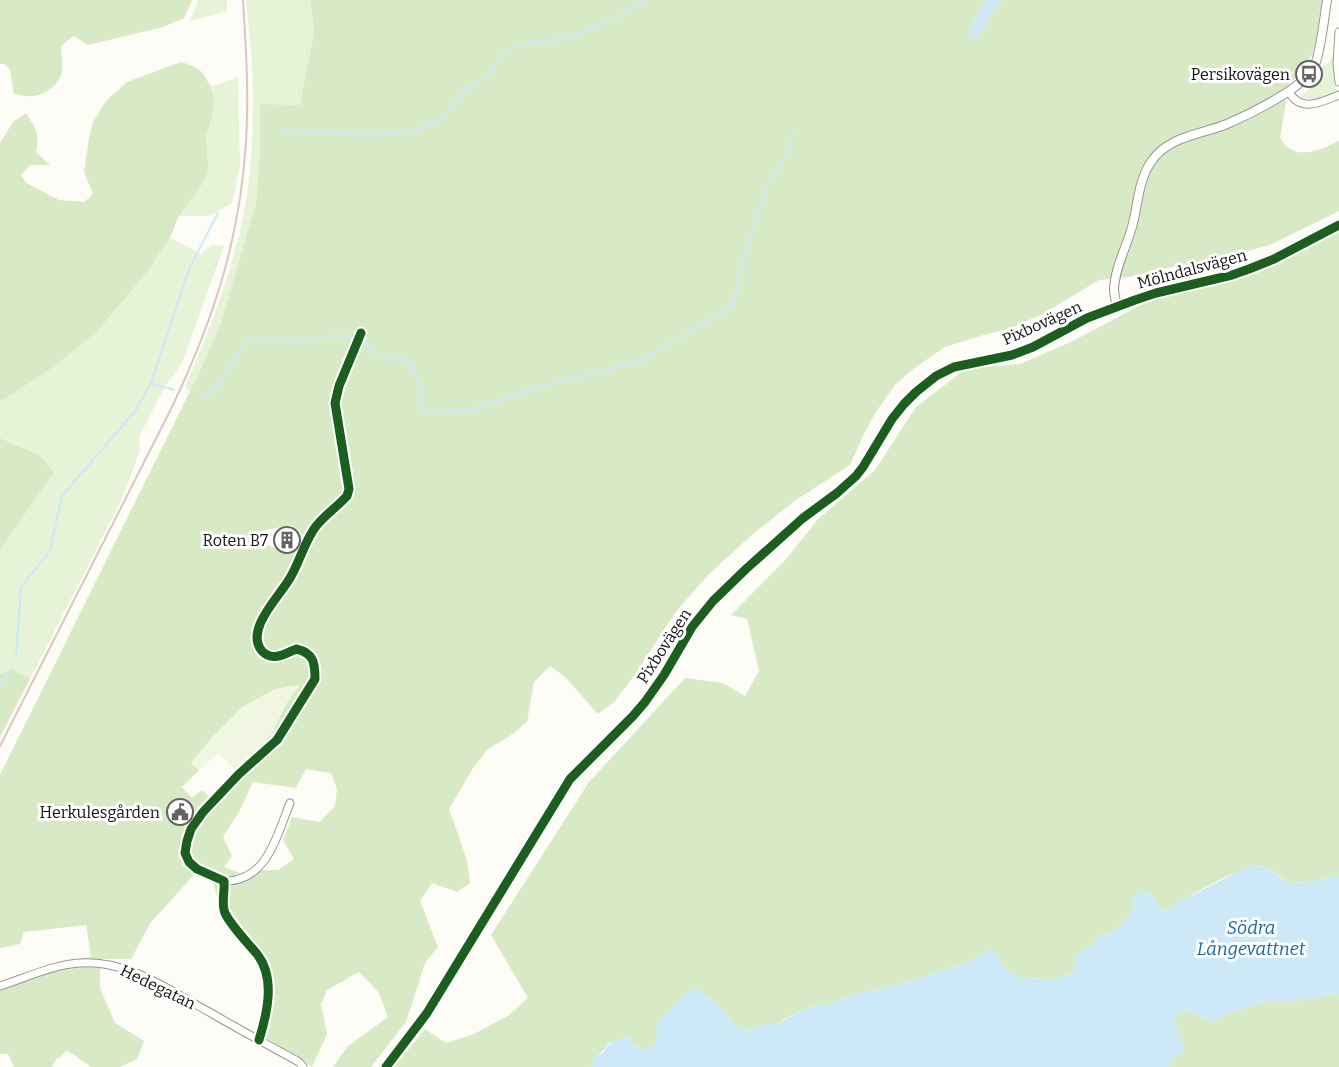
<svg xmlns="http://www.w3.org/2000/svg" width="1339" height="1067" viewBox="0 0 1339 1067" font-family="Bitter,serif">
	<rect width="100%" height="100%" fill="#fdfcf7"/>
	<path fill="#e7f3d7" d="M198,0H227V11L190,21Z
		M246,0H310L314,32L300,106L260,104V153L256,203L221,323L190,392L185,387C214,319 244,244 250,169C253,136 254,102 252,68C251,46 248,23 246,0Z
		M1334,57L1337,90C1326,98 1313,102 1301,96L1318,80L1322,67Z
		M238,77L240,166L232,203L210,216H179L201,186L208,161L206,137L212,116L215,102L211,87Z
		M170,238L201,254L211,245L224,246L182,363L165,386L139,437L140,450L122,499L30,679L12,669L0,674V550L54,472L39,455L0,438V400H3L48,371L96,333L147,272Z"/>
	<path fill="#d8eac5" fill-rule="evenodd" d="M0,0H192L184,18L163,27L88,45L74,36L61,46C61,54 63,63 62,71C60,84 46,94 34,96C27,97 20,95 14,94L10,70L5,64H0Z
		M310,0H986L973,22V38H977L991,14L1002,0H1322C1317,41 1317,65 1281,90L1286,102L1280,138C1295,163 1319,150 1339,141V211L1270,245L1207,262L1167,268L1130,277L1099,280L1043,314L1011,328L980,336L945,347L916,367L895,385L875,413L864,434L850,465L796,500L754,533L708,575L675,613L634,676L614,702L598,714L564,676L550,666L534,682L527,722L510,736L488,749L473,768L449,809L467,860L470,883L457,892L432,883L420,901L438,947L425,963L406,1022L371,1067H333L348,1046L388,1017L379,993L359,972L327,990L321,1004L327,1034L312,1067L267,1039L272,1002L268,965L262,952L231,911L219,904L213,881L195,874L151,922L131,959H103L100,972V988L115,1023L144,1041L137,1059L120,1067H91L67,1050L59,1059L57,1058L52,1067H14L8,1054H0V983L56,964L91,957L86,925L24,932L20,944L0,948V775L198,375L221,323L256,203L260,153V104L300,105L314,32ZM291,525C303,534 306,536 300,550C292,548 282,545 274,548L267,544L262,547L255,541L256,536L261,531ZM299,685L286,704L271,735L211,799L202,790L192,798L182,787L199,770L191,763L213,737L244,706ZM306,769L331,773L337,789L335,806L320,822L292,817L283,840L294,859L278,870H258L240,873L224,867L232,856L223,837L239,812L253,782L296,788Z
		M181,62L191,65L202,72L211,87L215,102L212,116L206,137L208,161V172L201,186L179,216L170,238L147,272L96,333L48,371L3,400H0V143L13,122L26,113C36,128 40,134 36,152L50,165H30L21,175L26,183L59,200L84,202L93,194L84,172L89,138L93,122L106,101L127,82Z
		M1339,230V878H1326L1313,882L1288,883C1281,877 1270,867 1260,866C1239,866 1186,898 1167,910L1161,909L1150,893L1135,895L1132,911L1119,927L1107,935L1101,936L1092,946L1075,956L1076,964L1070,974L1054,979L1019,978L1003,966L967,962L925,977L893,986L849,996L830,1006H814L802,1010L783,1020L778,1024L759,1025L751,1030C731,1028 734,1023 722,1009C715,1001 703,994 695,988L652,1047L643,1051L632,1043L630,1035L622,1040L609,1043C603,1052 594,1057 591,1067H394L425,1029L446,1043L474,1034L509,1015L528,998L491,935L589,782L685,678L723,683L745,696L759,671L747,619L731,615L787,558L818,519L875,470L916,407L967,368L1020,364L1073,341L1146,302L1260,271Z
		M0,438L39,455L54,472L0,550Z
		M12,669L30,679L0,737V674Z
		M1339,993V1067H1167L1174,1058L1184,1050L1180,1034L1174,1023L1177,1014L1185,1010L1214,1022L1227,1013L1268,1001H1295Z"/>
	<path fill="#f0f6e1" d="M300,685L286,704L271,735L238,773L219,753L199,770L191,764L213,737L244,706L275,689Z"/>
	<path fill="#cde8f7" d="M986,0H1002L991,14L977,38H973L969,35V29Z
		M1263,866L1275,873L1288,883L1313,882L1326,878H1339V993L1295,1001H1268L1227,1013L1214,1022L1185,1010L1177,1014L1174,1023L1180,1034L1184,1050L1174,1058L1167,1067H591C593,1059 597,1057 603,1052C610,1044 611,1039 622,1040L630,1035L632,1043L643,1051C658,1045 657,1041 656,1025L685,994L695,988C703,994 715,1001 722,1009C734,1023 731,1028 751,1030L759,1025L778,1024L802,1010L814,1006H830L849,996L893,986L925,977L967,962L993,949L1003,966L1019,978L1054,979L1070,974L1076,964L1074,956L1092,946L1101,936L1107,935L1119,927L1132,911L1135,894L1138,892L1150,893L1161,909L1167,910L1179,902L1245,868Z"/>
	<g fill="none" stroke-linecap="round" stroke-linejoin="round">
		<path stroke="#cde8f7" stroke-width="2" d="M279,129L305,133H341L378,136L421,128L445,117L464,90L489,76L505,51L529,43L564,39L615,19L645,0
			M363,338L377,357L407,360L412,363L423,397L422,412L472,410L533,389L643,360L734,305L740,269L767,187L785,158L794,132
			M151,383L174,390
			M202,396L205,397L218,386L247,339L277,338L300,343L334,335L356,337
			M16,657L21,588L30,576L50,551L62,496L136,410L151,383L190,267L218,213
			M0,684L12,668"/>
		<defs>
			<path id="minor" d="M1339,32L1337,64L1339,82
				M1289,92C1301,113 1321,102 1339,95
				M224,881C267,882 277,835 290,803
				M0,986C25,978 52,965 79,963C128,959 170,991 211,1013C240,1030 270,1046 299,1062L303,1067
				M259,1040C267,1014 276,978 257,954C248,943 231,926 225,913C221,904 225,891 224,881L197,869L189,862L185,853L187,841L191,829L203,812L239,774L277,740L315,679C315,663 314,653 296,649C285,654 272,662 262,651C244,630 280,596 290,578C300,562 305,539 317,525C326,514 338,506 347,496L349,489L335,403L339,386L361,333"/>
			<path id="tertiary" d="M1117,307C1116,301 1114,295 1114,289C1115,268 1126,248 1132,227C1138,206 1138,181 1151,162C1168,136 1200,135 1227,124C1248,115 1304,88 1314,67C1321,52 1324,18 1327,0
				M386,1067L427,1013L570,779L633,716L645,702L664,675L692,627L713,601L746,569L803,518L837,493L856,476L863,467L892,419L904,404L916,392L936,376L954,367L1012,355L1033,347L1087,318L1135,300L1156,293L1232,275L1249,269L1274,259L1339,225"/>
		</defs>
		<use href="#minor" stroke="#979795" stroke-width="9"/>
		<use href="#tertiary" stroke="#979795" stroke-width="10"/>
		<use href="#minor" stroke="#fffffe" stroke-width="7"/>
		<use href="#tertiary" stroke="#fffffe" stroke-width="8"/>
		<path stroke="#d9c6c7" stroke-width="2" d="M0,746L171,409C213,321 240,240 246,142C249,95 246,47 243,0"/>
		<defs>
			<path id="cycleway" d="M259,1040C267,1014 276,978 257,954C248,943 231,926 225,913C221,904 225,891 224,881L197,869L189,862L185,853L187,841L191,829L203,812L239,774L277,740L315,679C315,663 314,653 296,649C285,654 272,662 262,651C244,630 280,596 290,578C300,562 305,539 317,525C326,514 338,506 347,496L349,489L335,403L339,386L361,333
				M386,1067L427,1013L570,779L633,716L645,702L664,675L692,627L713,601L746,569L803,518L837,493L856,476L863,467L892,419L904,404L916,392L936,376L954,367L1012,355L1033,347L1087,318L1135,300L1156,293L1232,275L1249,269L1274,259L1339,225"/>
		</defs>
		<use href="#cycleway" stroke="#fff" stroke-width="13"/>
		<use href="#cycleway" stroke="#1b5e20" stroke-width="9"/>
	</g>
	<defs>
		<symbol id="bus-ring" viewBox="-11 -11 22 22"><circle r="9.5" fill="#fff" stroke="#646362" stroke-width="1.5"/><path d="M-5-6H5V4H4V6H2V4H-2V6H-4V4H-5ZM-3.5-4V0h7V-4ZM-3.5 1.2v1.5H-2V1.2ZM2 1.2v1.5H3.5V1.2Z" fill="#646362"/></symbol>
		<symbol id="building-ring" viewBox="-11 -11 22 22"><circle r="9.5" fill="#fff" stroke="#646362" stroke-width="1.5"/><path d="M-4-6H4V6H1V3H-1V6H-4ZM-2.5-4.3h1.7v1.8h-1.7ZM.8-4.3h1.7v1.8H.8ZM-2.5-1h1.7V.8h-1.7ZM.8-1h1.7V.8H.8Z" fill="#646362"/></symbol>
		<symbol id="civic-ring" viewBox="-11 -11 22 22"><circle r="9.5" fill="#fff" stroke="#646362" stroke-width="1.5"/><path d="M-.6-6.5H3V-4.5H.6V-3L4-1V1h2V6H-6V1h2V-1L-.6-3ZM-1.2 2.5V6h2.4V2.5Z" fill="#646362"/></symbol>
	</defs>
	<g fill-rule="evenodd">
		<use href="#bus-ring" x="1294" y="59" width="30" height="30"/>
		<use href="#building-ring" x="272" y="525" width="30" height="30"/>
		<use href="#civic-ring" x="165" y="797" width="30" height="30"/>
	</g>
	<g text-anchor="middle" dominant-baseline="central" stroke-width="6" stroke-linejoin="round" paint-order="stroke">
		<g font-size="16" fill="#111" stroke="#fff" text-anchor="end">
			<text x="1290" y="74">Persikovägen</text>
			<text x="268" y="540">Roten B7</text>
			<text x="160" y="812">Herkulesgården</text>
		</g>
		<g font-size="16" fill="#111" stroke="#fff">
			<text transform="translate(1192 269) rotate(-15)">Mölndalsvägen</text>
			<text transform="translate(1042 323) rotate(-24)">Pixbovägen</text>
			<text transform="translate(664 646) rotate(-57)">Pixbovägen</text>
			<text transform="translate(158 987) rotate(26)">Hedegatan</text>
		</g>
		<g font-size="18" font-style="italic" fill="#1768a6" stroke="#fff">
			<text x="1251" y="928">Södra<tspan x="1251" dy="21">Långevattnet</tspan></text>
		</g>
	</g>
</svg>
